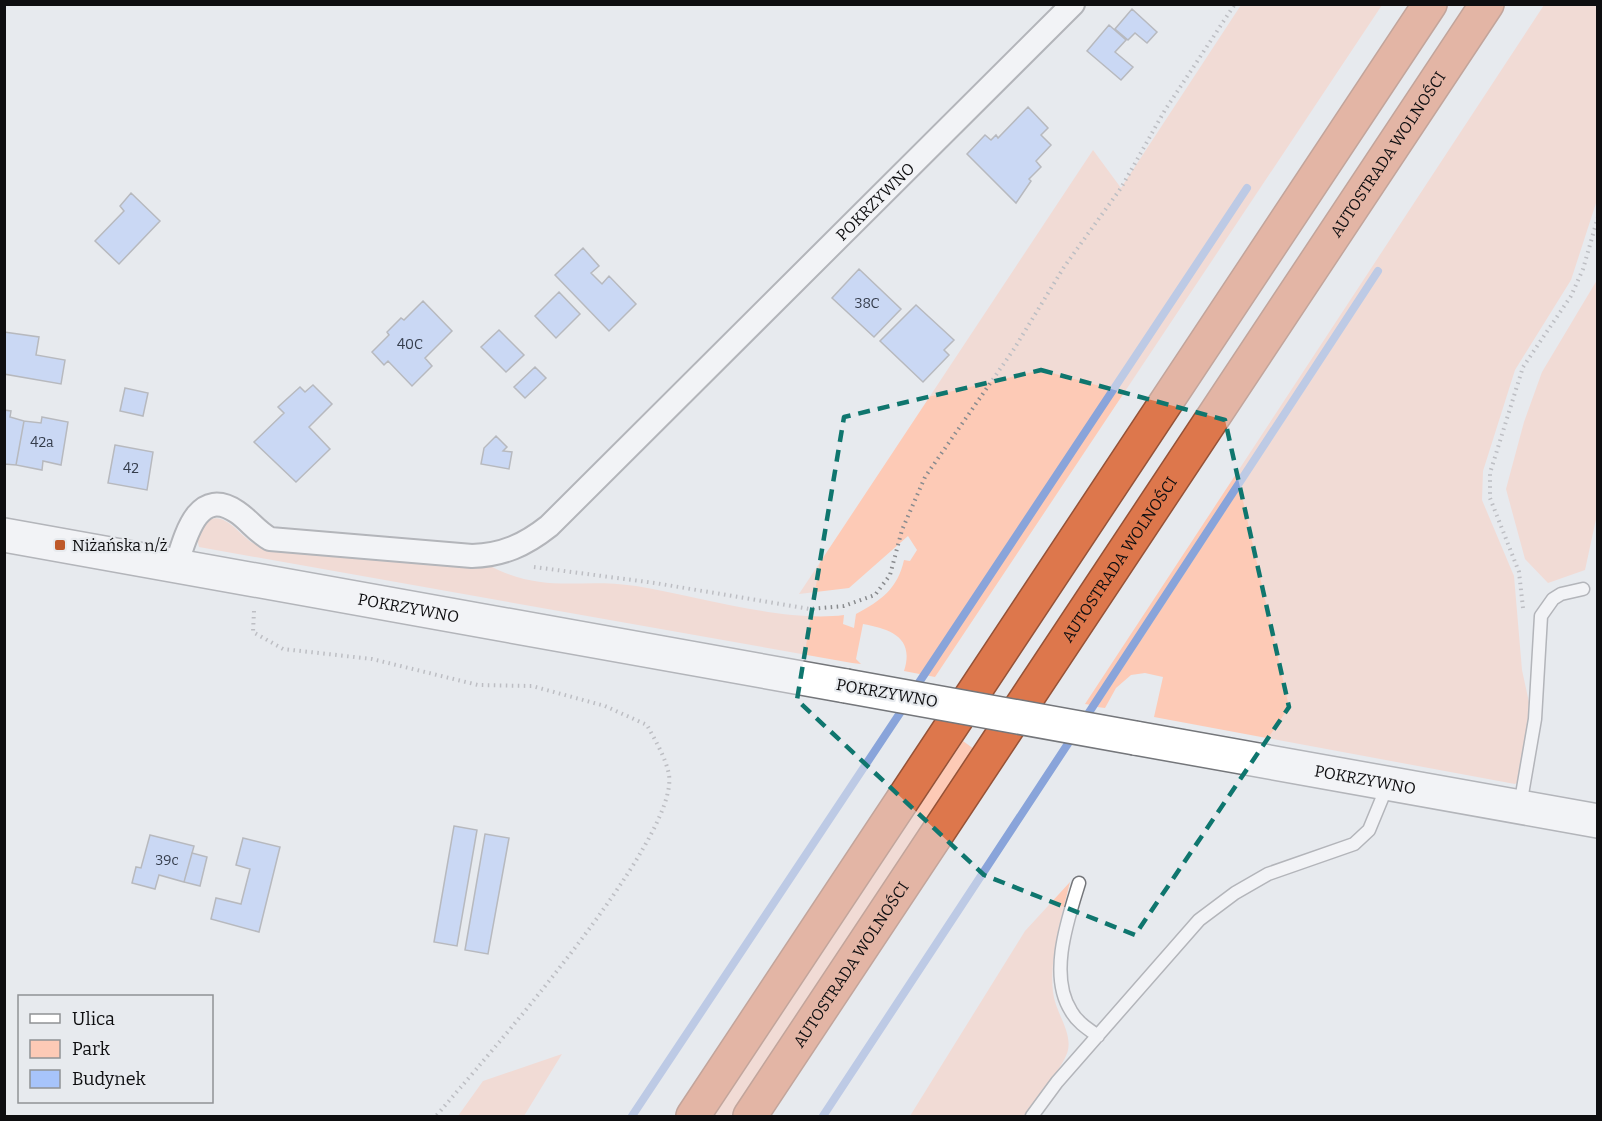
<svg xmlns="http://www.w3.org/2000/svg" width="1602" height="1121" viewBox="0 0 1602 1121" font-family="Bitter,serif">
	<rect width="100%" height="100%" fill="#e7eaee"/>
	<path fill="#fdcab6" d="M1241,5H1382L935,677L904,671C915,637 890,629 863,624L856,659L861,664L852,663L199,547C197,539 196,531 203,525C220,506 237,532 251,542C256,545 263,547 268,550L488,565C546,595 578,577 636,586C696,596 785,623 844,615L843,624L854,628L856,614C881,601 898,588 904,560L910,561L917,550L908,536L849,588L799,594L1093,150L1121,188Z
		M1544,5H1597V200L1571,280L1515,370L1483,471L1482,500L1514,576L1522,670L1530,707L1531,719L1518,782L1515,784L1154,717L1163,677L1145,673L1131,675L1116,688L1105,708L1097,707L1381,273L1376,270L1091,705L1085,704Z
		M1597,280L1598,510L1585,570L1548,583L1525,559L1506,489L1524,422L1542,372Z
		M963,741L974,749L731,1116H714Z
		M1070,882C1062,916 1049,957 1053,992C1055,1012 1072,1031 1068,1050C1065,1065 1035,1101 1025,1116H910L1025,931Z
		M562,1054L524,1116H458L483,1081Z"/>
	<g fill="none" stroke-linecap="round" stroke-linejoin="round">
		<path stroke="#89a4da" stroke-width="8" d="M914,690L1247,188
			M1084,720L1378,271
			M632,1116L906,704
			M823,1116L1075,733"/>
	</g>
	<path fill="#a7c4fb" stroke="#7d7f83" stroke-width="1.5" d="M1132,9L1157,32L1147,43L1135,33L1128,40L1115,29Z
		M1109,25L1126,40L1115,52L1133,67L1121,80L1087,51Z
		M1028,107L1048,128L1041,135L1051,145L1036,161L1041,167L1029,179L1031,181L1016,203L967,154L985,135L991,140L996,135L998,138Z
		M131,193L160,221L119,264L95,241L124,211L120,206Z
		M583,248L599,266L591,273L602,284L609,276L636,304L609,331L555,275Z
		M859,269L901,309L874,337L832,298Z
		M559,292L580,314L556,338L535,316Z
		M423,301L452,331L425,358L432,366L412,386L388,361L384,365L372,352L389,335L387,332L401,318L404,320Z
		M916,305L954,340L944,350L949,355L923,382L880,341Z
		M499,330L524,355L506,372L481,347Z
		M4,332L39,337L36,355L65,360L61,384L4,374Z
		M535,367L546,378L525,398L514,387Z
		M313,385L332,404L309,427L330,449L296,482L254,442L284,413L278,407L300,387L305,392Z
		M125,388L148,393L143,416L120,411Z
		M4,410L11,411L10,417L24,421L16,465L4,464Z
		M42,417L68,422L61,465L43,461L42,470L16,465L24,421L41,423Z
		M496,436L507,447L503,451L512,452L509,469L481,464L484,448Z
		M115,445L153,452L147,490L108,483Z
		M454,826L477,830L457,946L434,942Z
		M485,834L509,838L488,954L465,950Z
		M150,835L194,846L184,882L159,875L155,889L132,883L136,867L141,868Z
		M243,838L280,847L259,932L211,919L216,898L241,904L250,869L236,865Z
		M192,853L207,857L200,886L184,882Z"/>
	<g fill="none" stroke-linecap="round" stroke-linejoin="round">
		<defs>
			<path id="lane" d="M1520,806L1535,719L1541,616L1553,599L1561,594L1583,589
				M1079,883C1068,919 1048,975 1071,1011C1077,1022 1088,1029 1098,1036
				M1032,1116L1057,1082L1199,920L1235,893L1268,874L1354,844L1369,830L1388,784"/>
			<g id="street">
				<path id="s1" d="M176,566C185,538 197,485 237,512C249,520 257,532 270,539L472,556C503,555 525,545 549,526L1073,4"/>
			</g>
			<g id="secondary">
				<path id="s2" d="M4,535L846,686"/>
				<path id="s3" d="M1135,738L1598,821"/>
			</g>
			<g id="highway">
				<path d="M693,1116L1430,4"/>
				<path id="s4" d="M750,1116L1487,4"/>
			</g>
		</defs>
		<use href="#lane" stroke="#74767a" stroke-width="15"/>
		<use href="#street" stroke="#74767a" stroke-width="26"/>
		<use href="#secondary" stroke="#74767a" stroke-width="36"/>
		<use href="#highway" stroke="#955237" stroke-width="36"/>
		<path stroke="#898b8e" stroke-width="4" stroke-dasharray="1.5 4.5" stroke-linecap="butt" d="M534,567L655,583L810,609L844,606L875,595L890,575L902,530L925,477L1014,349L1064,267L1121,188L1165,110L1235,4
			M1523,608L1519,572L1490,498V473L1523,367L1571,296L1583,269L1598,217
			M254,611L253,632L283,649L372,659L478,685L532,686L605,706L647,725C655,740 666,758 669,775C679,840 483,1061 436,1116"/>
		<use href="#lane" stroke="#fff" stroke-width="12"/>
		<use href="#street" stroke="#fff" stroke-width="22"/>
		<use href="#secondary" stroke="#fff" stroke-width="33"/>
		<use href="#highway" stroke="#dd774c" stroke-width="33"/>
		<defs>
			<path id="secondary-bridge" d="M846,686L1135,738"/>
		</defs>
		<use href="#secondary-bridge" stroke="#74767a" stroke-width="36" stroke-linecap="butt"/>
		<use href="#secondary-bridge" stroke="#fff" stroke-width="33"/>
	</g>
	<path d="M0 0H1602V1121H0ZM1041,370L1225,420L1289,707L1135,935L984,875L797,700L844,417Z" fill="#e7eaee" fill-opacity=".55" fill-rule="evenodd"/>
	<path fill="none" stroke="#0f766e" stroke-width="4.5" stroke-dasharray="12 8" stroke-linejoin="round" d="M1041,370L1225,420L1289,707L1135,935L984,875L797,700L844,417Z"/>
	<rect fill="#be5829" stroke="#e7eaee" stroke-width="2" x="54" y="539" width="12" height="12" rx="3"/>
	<g text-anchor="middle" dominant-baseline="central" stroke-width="4.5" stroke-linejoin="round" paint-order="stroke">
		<g font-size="14" fill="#343c4b">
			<text x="867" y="303">38C</text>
			<text x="410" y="344">40C</text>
			<text x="42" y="442">42a</text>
			<text x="131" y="468">42</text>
			<text x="167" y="860">39c</text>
		</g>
		<g font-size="16" fill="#0e0e10" stroke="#e7eaee">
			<text stroke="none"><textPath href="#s4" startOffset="1154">AUTOSTRADA WOLNOŚCI</textPath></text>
			<text stroke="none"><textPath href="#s1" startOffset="890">POKRZYWNO</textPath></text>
			<text stroke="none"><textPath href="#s4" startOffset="668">AUTOSTRADA WOLNOŚCI</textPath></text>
			<text stroke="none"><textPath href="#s2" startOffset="411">POKRZYWNO</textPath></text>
			<text transform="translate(887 693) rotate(10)">POKRZYWNO</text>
			<text stroke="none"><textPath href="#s3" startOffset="234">POKRZYWNO</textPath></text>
			<text stroke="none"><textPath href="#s4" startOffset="182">AUTOSTRADA WOLNOŚCI</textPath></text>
		</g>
		<g font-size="16" fill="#0e0e10" stroke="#e7eaee" text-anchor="start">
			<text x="72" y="545">Niżańska n/ż</text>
		</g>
	</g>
	<rect width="1602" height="1121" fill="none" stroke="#0e0e10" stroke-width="12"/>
	<rect x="18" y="995" width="195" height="108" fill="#e7eaee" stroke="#909295" stroke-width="1.5"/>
	<rect x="30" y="1014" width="30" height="9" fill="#ffffff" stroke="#909295" stroke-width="1.5"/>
	<text x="72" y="1025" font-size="18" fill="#0e0e10">Ulica</text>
	<rect x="30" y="1040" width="30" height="18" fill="#fdcab6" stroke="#909295" stroke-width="1.5"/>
	<text x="72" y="1055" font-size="18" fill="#0e0e10">Park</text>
	<rect x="30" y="1070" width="30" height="18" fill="#a7c4fb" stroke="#909295" stroke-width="1.5"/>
	<text x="72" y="1085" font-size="18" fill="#0e0e10">Budynek</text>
</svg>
